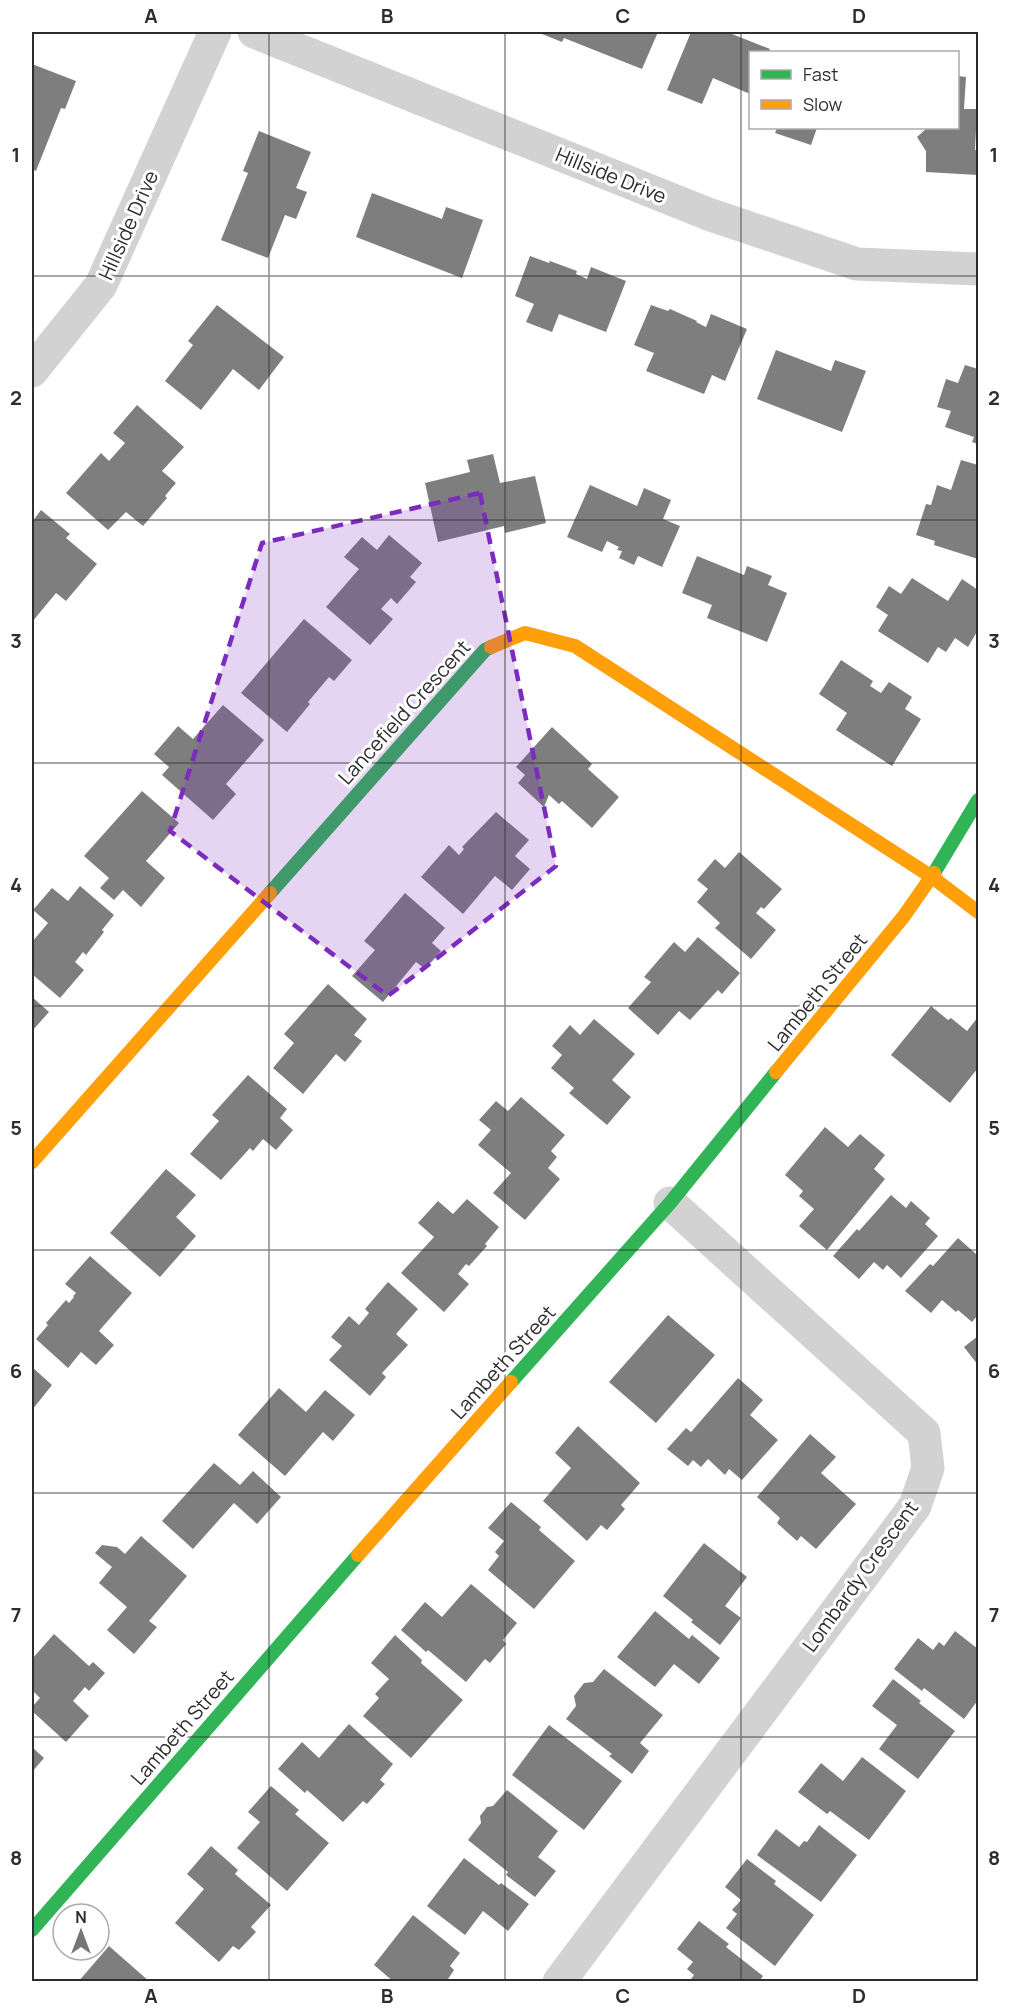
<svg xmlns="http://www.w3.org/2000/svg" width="1010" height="2013" viewBox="0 0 1010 2013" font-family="Manrope,sans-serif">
	<rect width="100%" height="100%" fill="#fff"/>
	<path fill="#7e7e7e" d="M537,32H658L642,69L564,38L562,42Z
		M691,32H727L770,49L769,52H750V94L713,78L702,104L667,90Z
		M32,64L76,81L65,109L61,108L36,171L32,169Z
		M958,76L966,77L964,109H977L975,150H978V175L926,172V151L917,137L927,128H958Z
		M777,128H817L811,145L775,133Z
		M259,131L311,152L296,188L307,192L296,219L285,215L268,258L221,240L248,173L243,171Z
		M372,193L442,219L446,207L483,220L462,278L356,237Z
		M530,256L549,263L550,261L577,271L576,274L587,279L591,267L626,281L606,332L559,314L552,332L526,322L534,304L515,296Z
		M217,305L284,357L259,390L233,369L201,410L165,381L193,345L188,341Z
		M651,305L668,311L670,309L697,321L696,322L706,327L711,314L747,329L725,381L712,375L704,394L646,371L654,353L634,345Z
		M776,350L831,371L835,360L866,371L842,432L757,399Z
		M965,365L978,369V444L972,442L974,437L945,427L951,411L937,407L946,379L958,383Z
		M137,405L184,447L162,471L176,483L165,496L167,498L143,526L126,512L108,530L66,493L101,453L109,461L125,443L113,433Z
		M493,454L500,483L535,476L546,523L505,533L504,526L438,542L425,483L470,472L467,460Z
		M961,460L978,465V559L934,545L935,541L916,535L926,504L931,505L937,485L951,490Z
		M590,485L637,506L644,488L671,500L663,519L680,526L662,567L638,556L634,565L619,558L622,551L617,550L619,547L607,541L602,552L567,537Z
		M41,510L70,534L66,538L97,564L66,601L56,593L32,622V522Z
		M389,535L422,563L410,577L416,582L397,604L391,598L381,609L393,619L370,645L326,607L359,569L344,557L362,537L377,550Z
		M697,556L744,575L747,566L772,576L768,585L787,593L767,642L707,618L712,605L682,593Z
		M912,578L948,601L962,579L978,590V630L968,647L955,638L946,652L938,647L928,663L878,631L888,615L876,607L889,586L901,594Z
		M304,619L352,660L334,681L329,677L308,702L310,704L287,732L241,693Z
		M841,660L873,681L870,686L881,693L889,682L912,697L905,709L921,719L892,766L836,730L847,713L819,694Z
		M223,705L264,740L226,784L236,794L213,820L162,775L169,767L154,754L178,726L193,739Z
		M552,727L592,764L588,769L619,797L592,828L562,801L559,804L549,795L544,807L518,783L525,775L516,767Z
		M142,791L179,823L146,861L165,878L141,907L123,890L114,900L100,888L109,878L84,856Z
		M496,812L529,840L515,856L530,869L512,890L495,876L463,914L421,877L449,845L459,855L464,849L462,847Z
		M739,852L782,889L764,909L761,907L756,913L776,930L751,959L715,928L720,923L697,902L708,889L697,880L715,859L725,868Z
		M80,886L114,915L102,930L104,932L86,955L83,952L75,962L84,970L60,998L32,974V942L48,923L33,910L52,888L68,901Z
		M405,893L445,928L432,943L441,951L425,969L416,962L383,1002L352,976L375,950L364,941Z
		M698,937L740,973L722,994L718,990L690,1020L679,1011L658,1035L628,1008L651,982L644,977L674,942L685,952Z
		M328,984L367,1019L354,1035L362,1041L345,1062L336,1054L303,1094L273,1068L294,1043L284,1034Z
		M32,997L49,1012L32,1031Z
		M931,1006L948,1020L951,1018L967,1031L978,1017V1068L950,1103L891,1055Z
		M594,1019L635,1054L612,1080L631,1097L607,1125L569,1093L574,1088L551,1068L562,1055L552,1046L570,1025L580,1035Z
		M248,1075L287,1109L280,1118L293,1130L276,1150L263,1139L253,1151L250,1148L221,1180L190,1154L219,1121L212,1115Z
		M521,1097L565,1135L551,1151L557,1157L548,1168L560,1179L525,1220L493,1193L511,1173L478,1145L491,1130L479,1120L496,1101L508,1111Z
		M825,1127L848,1147L860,1134L885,1155L874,1169L885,1179L827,1250L799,1226L814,1209L799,1196L803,1191L785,1175Z
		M166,1169L196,1195L176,1217L196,1236L160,1277L110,1233Z
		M891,1195L906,1208L911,1201L930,1218L925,1224L938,1236L901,1278L887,1265L883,1270L874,1262L859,1279L833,1256L857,1229L859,1231Z
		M467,1199L499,1227L485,1244L487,1246L469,1266L466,1264L458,1274L469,1284L444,1312L401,1273L434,1237L418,1223L438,1201L453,1214Z
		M958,1238L976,1254L978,1252V1315L972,1322L958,1310L956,1312L942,1300L931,1313L905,1291L930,1264L933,1266Z
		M90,1256L132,1293L99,1331L114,1345L96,1365L81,1352L68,1368L36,1339L48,1325L46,1323L66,1300L69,1303L74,1297L73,1296L76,1293L65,1284Z
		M388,1282L418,1309L396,1334L408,1345L382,1373L386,1377L370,1396L329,1360L342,1346L331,1337L349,1316L359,1325L369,1313L365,1309Z
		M668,1315L715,1355L656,1423L609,1382Z
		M978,1336V1365L964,1347Z
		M32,1367L52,1385L32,1410Z
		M738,1378L763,1400L750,1415L778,1440L742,1480L729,1469L725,1475L708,1459L701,1467L693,1460L688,1466L667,1449L686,1428L691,1432Z
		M279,1388L306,1412L325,1390L355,1415L333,1441L323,1432L285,1476L238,1435Z
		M578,1426L640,1483L621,1505L625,1509L607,1530L601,1525L587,1541L543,1501L571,1468L555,1453Z
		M810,1434L836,1457L821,1473L856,1504L816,1549L801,1536L797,1541L777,1523L780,1518L757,1497Z
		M214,1463L240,1485L253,1471L281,1497L257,1524L234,1503L193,1549L162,1521Z
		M511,1502L541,1527L539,1530L575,1561L534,1609L488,1570L499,1556L495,1552L504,1541L488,1528Z
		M141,1536L187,1576L149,1621L157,1627L134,1654L107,1630L127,1607L99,1583L112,1567L95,1553L102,1545L117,1547L125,1554Z
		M704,1543L747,1577L725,1606L741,1618L720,1645L691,1622L693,1620L663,1596Z
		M471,1584L517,1623L503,1640L506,1644L490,1663L485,1659L466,1682L428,1650L426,1652L401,1630L425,1602L442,1617Z
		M655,1611L689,1639L692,1635L720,1658L699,1684L674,1664L655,1687L617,1657Z
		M955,1631L978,1649V1700L964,1719L924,1688L922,1691L894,1669L918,1638L933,1650L939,1642L944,1646Z
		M54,1634L89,1666L93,1662L105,1673L89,1691L85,1687L73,1701L89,1716L66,1742L32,1711V1707L40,1698L32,1690V1659Z
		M395,1635L422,1660L421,1663L463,1700L411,1758L363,1716L379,1698L375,1694L389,1679L371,1663Z
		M604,1669L663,1715L640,1743L649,1751L632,1774L609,1756L612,1754L566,1719L576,1706L574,1696L584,1683L593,1682Z
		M893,1679L921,1701L919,1703L955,1731L918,1779L879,1749L897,1725L872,1706Z
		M349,1724L393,1764L380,1780L385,1784L367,1804L363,1801L343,1822L307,1790L305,1793L278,1769L302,1742L319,1758Z
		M549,1725L622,1781L584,1830L512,1775Z
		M32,1747L44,1758L32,1772Z
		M862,1757L906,1791L869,1840L830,1811L827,1814L798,1792L821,1763L843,1781Z
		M271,1786L299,1810L295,1814L329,1843L287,1891L237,1848L260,1822L248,1812Z
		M507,1790L558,1831L538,1857L556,1871L535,1897L506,1875L508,1872L468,1840L481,1823L480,1816L487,1807L493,1806Z
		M819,1825L857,1855L821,1902L757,1855L776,1829L799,1847L804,1841L807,1842Z
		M211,1846L238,1870L235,1874L271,1905L251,1927L256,1932L239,1950L233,1946L219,1962L175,1923L204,1889L187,1874Z
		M464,1858L499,1885L501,1883L529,1904L508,1931L483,1911L465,1935L427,1906Z
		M747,1859L776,1881L774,1884L814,1915L775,1966L726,1928L737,1914L732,1910L741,1900L725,1887Z
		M413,1915L460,1953L450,1966L454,1970L446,1982H394L374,1965Z
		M699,1921L729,1944L726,1947L763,1976L759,1982H689L694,1975L687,1969L693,1962L677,1949Z
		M109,1946L150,1982H78Z"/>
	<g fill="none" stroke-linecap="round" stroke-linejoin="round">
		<path stroke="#d2d2d2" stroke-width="33" d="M254,32L708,214L857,264L978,269
			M32,371L101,285L215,32
			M559,1982L915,1506L928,1468L924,1433L670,1203"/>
		<path stroke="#30b455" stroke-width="14" d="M934,873L978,800
			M270,893L485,650L491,647
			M511,1382L670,1203L776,1072
			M32,1930L358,1555"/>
		<path stroke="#ff9f0a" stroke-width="14" d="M491,647L525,633L575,646L932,877L978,912
			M776,1072L904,916L934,873
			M32,1162L270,893
			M358,1555L511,1382"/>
	</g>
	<path fill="#7b2cbf" fill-opacity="0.2" stroke="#7b2cbf" stroke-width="4.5" stroke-dasharray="12 8" stroke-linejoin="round" d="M480,493L556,866L388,996L170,831L262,543Z"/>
	<path fill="none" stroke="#2d2d2d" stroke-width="1.5" stroke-opacity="0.55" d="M269,32V1982M505,32V1982M741,32V1982M32,276H978M32,520H978M32,763H978M32,1006H978M32,1250H978M32,1493H978M32,1737H978"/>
	<g text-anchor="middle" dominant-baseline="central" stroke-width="6" stroke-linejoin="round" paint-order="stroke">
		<g font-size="20" fill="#2d2d2d" stroke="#fff">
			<text transform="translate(611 175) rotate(22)">Hillside Drive</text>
			<text transform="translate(128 225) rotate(-66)">Hillside Drive</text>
			<text transform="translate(404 712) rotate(-48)">Lancefield Crescent</text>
			<text transform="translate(817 992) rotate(-51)">Lambeth Street</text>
			<text transform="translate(503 1362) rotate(-48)">Lambeth Street</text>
			<text transform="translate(860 1576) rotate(-54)">Lombardy Crescent</text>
			<text transform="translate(182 1727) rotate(-49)">Lambeth Street</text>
		</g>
	</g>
	<rect width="1010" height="2013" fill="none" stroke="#ffffff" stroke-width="66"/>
	<rect x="749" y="51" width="210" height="78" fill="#ffffff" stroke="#ababab" stroke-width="1.5"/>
	<rect x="761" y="70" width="30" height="9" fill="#30b455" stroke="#ababab" stroke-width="1.5"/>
	<text x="803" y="81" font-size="18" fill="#2d2d2d">Fast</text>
	<rect x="761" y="100" width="30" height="9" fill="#ff9f0a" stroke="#ababab" stroke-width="1.5"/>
	<text x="803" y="111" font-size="18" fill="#2d2d2d">Slow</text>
	<g transform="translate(81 1932)"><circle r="28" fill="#ffffff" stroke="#ababab" stroke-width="1.5"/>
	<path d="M0-4.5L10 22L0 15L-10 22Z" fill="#767676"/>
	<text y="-9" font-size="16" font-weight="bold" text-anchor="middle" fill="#2d2d2d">N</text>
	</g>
	<rect x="33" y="33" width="944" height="1947" fill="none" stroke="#2d2d2d" stroke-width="2"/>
	<g font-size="20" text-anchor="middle" font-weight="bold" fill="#2d2d2d">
		<text x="151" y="23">A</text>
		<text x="387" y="23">B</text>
		<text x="623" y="23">C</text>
		<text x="859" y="23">D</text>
		<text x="16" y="162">1</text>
		<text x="994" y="162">1</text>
		<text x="16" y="405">2</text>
		<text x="994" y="405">2</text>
		<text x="16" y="648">3</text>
		<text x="994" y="648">3</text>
		<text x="16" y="892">4</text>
		<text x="994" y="892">4</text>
		<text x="16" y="1135">5</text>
		<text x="994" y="1135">5</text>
		<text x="16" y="1378">6</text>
		<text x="994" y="1378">6</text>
		<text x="16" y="1622">7</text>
		<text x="994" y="1622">7</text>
		<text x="16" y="1865">8</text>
		<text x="994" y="1865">8</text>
		<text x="151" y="2003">A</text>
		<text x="387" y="2003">B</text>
		<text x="623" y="2003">C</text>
		<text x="859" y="2003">D</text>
	</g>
</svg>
